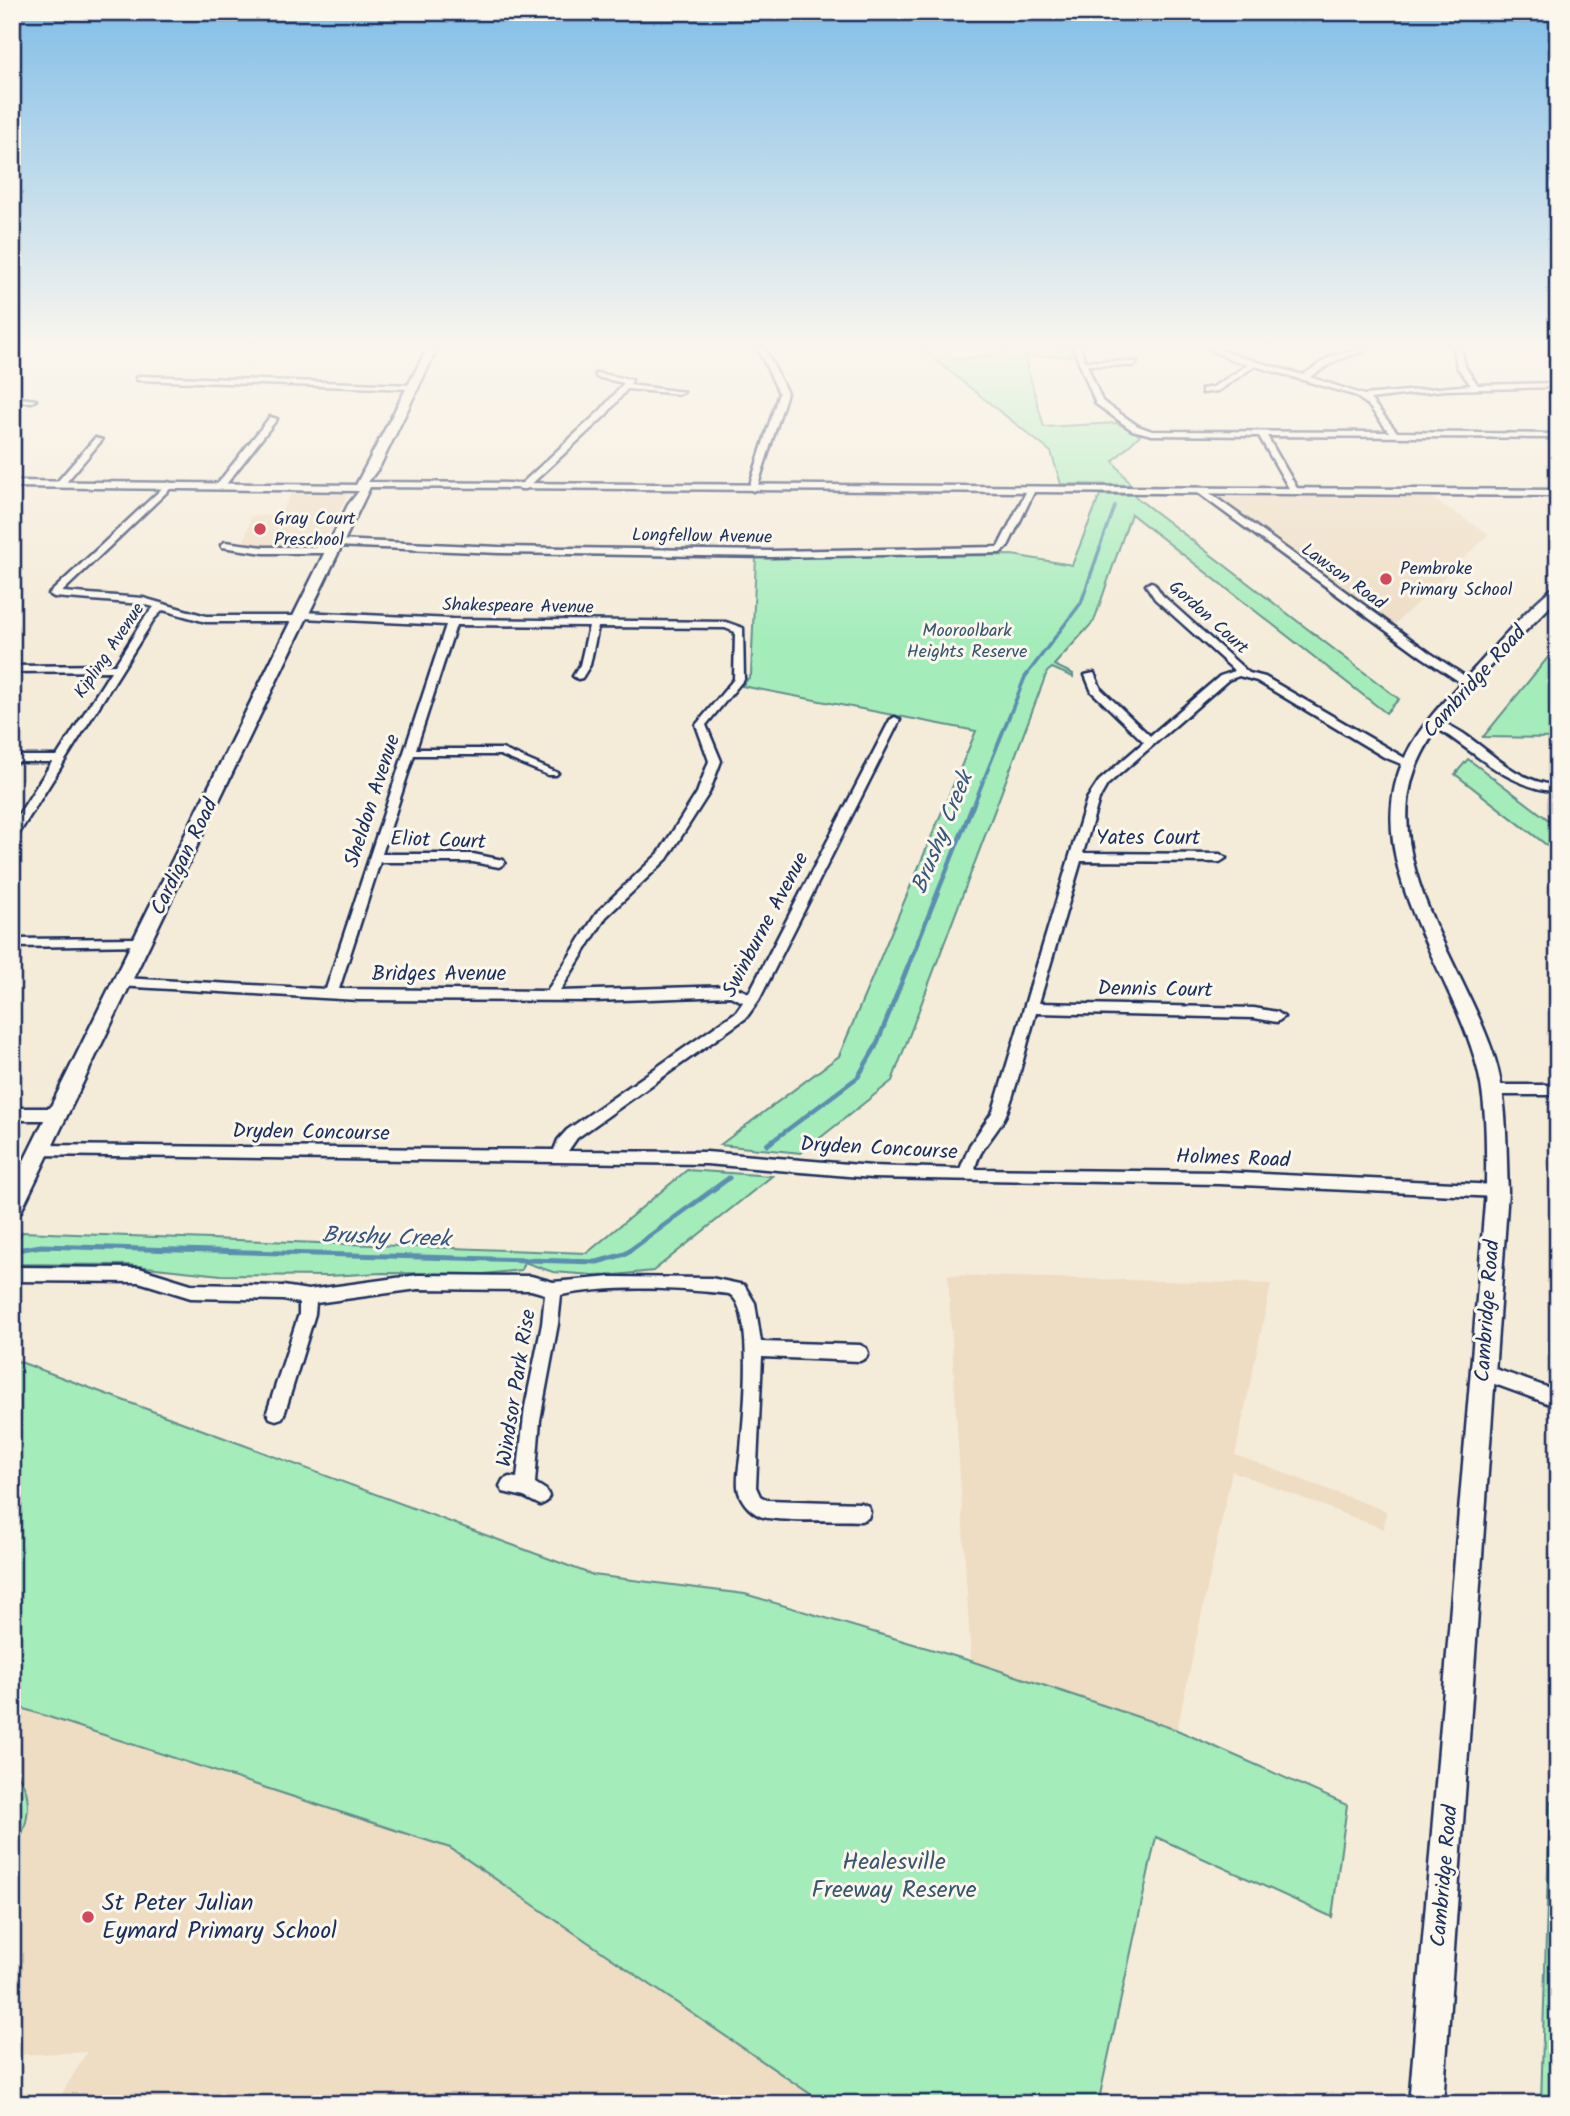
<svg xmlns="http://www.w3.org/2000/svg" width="1570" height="2116" viewBox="0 0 1570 2116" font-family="Kalam,sans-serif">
	<rect width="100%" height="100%" fill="#f5ebd9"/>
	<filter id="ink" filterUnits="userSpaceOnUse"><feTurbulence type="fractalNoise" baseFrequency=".0143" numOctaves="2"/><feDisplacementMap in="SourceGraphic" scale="14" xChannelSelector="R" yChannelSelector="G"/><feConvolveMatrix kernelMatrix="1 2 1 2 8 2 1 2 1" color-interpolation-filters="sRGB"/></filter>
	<g filter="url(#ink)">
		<path fill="#eedcc3" d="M293,491H343L348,493L321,547H262L244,542L251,516L279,515Z
			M1220,496L1430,497L1489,534L1394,625L1218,498Z
			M948,1275L1271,1284L1235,1455L1386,1511L1384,1529L1232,1471L1177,1730L971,1661Z
			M12,1705L450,1848L825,2104H56L87,2052L12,2055Z"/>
		<path fill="#a4ecba" stroke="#608e8c" stroke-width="2" d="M919,347H940L957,360L1022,350L1070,348L1072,356H1024L1044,427L1117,423L1140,435L1113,461L1131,485L1061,484L1051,452Z
			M1100,495H1133L1399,699L1386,713L1131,514L1094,621L1054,665L1073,674V677L1052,668L1047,672L892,1081L801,1153L720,1145L839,1056L976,731L742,686L751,675L756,557L1012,555L1072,565Z
			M1558,645V738L1482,737L1484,736Z
			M1468,759L1558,827V854L1455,774Z
			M687,1170L772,1176L653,1271L606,1276L553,1272L524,1262L521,1270L484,1274L381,1273L328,1276L221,1275L127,1265L12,1264V1251L22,1232L587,1253Z
			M12,1359L593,1575L745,1594L971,1661L1177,1730L1347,1805L1332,1917L1156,1837L1098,2104H825L450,1848L12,1705Z
			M12,1769C38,1793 28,1828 12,1854Z
			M1550,1801L1558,1804V2104H1541Z"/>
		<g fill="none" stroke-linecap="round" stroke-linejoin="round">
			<path stroke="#5b8eb0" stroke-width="2.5" d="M1099,550L1115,505"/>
			<path stroke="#5b8eb0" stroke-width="3.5" d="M972,809L1025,677L1081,603L1100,548"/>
			<path stroke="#5b8eb0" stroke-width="4.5" d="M771,1142L858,1077L876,1046L972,807"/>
			<path stroke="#5b8eb0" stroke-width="5" d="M767,1145L773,1140
				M17,1250L41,1246L597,1262L625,1254L729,1178"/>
			<defs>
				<path id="street" d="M757,347H764L787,393L757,488L753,491L749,488L779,393Z
					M1073,347H1080L1085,361L1137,362L1134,366L1087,365L1102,401L1138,426L1152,431L1389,432L1368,405L1354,395L1255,366L1218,391L1202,393V389L1213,387L1249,364L1231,360L1206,347H1215L1237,356L1303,375L1331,356L1364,349V351L1337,360L1310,377L1364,395L1471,385L1457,367L1454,348L1461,347L1465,367L1478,385L1558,383V387L1445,390L1370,399L1397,432L1558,434V438L1267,436L1298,490L1294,493L1290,490L1259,436L1152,435L1132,430L1096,404Z
					M596,373L632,380L630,385L684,392L680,394L627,389L606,415L526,489H520V485L600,411L624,383L596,377Z
					M140,376L413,385L417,387L413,389L137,380L136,378Z
					M12,397L36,400L32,402L12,401Z
					M270,417L277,419L224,487H218V483Z
					M95,438L102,440L63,486H57V482Z
					M169,482L173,485L172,487L62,592L143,598L206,616H297L298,613L301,612L452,619L726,622L743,628L744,679L706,725L721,761L709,793L667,859L606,917L560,991L732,986L749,993L890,720L895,717L900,720L759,1000L746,1018L577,1138L568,1151L706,1152L872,1166L960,1169L970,1145L993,1111L1087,799L1099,781L1144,742L1092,692L1085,675L1094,673L1101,689L1150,736L1220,676L1235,671L1155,599L1146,585L1151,582L1154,583L1162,595L1249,673L1265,677L1415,764L1409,767L1384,757L1257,681L1239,676L1228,680L1107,785L1099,799L1083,853L1220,854L1226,858L1220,862L1081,861L1039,1003L1254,1008L1277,1012L1284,1017L1277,1022L1254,1018L1036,1013C1026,1046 1019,1081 1007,1112C999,1133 979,1147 975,1169L1219,1172L1497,1185L1502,1187L1505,1191L1502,1195L1497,1197L1219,1184L872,1178L706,1164L36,1155L34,1151L36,1147L41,1145L554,1150L558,1140L567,1130L736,1012L743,1002L730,996L595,1001L358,1000L118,986L116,983L118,980L123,978L326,989L446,625L303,618L299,622H206L163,610L154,619L18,835L12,839V825L52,762H12V756H57L111,671L12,672V666L115,665L145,617L154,607L142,604L54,597L49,594ZM456,625L589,626L580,665L573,676L578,679L582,678L590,665L598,627L725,628L735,632L734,679L696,725L709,761L697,793L659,853L598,911L547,991L339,989L380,862H473L499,867L505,863L503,860L473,854H382L414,755H500L548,775H556L558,773L502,749H416Z
					M1031,487L1035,490L1008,546L1000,553L771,557L499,553L336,546L332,543L336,540L499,547L771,551L998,547L1027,490Z
					M1198,489H1204L1430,653L1474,682V686H1466L1422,657L1198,493Z
					M225,542L264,547H332L337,550L332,553H264L222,547L221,545Z
					M1436,720C1483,736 1502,779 1558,786V792C1503,786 1477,752 1432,725V721Z
					M144,938L150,942L149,945L12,947V939Z
					M1493,1085H1558V1095H1493L1488,1094L1486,1090L1488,1086Z
					M12,1108H59L64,1110L66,1114L64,1118L59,1120H12Z
					M12,1267L139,1268L191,1284L283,1286L308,1290L418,1275L531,1276L553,1282L611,1277L711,1278L744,1285L755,1303L761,1342L860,1345L866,1348L868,1353L866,1358L860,1361L762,1357L756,1487L760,1496L767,1500L861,1503L868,1506L870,1512L868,1518L861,1521C842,1520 773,1522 760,1516C749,1511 739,1499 738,1487C737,1475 740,1461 741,1450C743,1421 756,1308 729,1294C675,1288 614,1285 561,1295L558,1324L540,1420L535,1483L546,1490L549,1496L546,1502L540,1505L524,1497L503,1492L500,1486L503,1480L509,1477L517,1478L525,1407L542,1324L545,1294L531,1290L418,1289L316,1303L315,1314L285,1412L282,1418L276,1420L270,1418L267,1412L299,1314V1303L283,1300L191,1298L139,1282L12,1281Z
					M1484,1365L1558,1391V1407L1478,1378L1475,1373L1478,1368Z"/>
				<path id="secondary" d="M428,347H438L380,466L368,482L1558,490V496L370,487L23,1207L20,1213L12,1216V1185L348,505L359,491L12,487V481L356,485Z
					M1558,586V598C1514,645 1451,697 1422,754C1371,853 1466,966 1495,1059C1508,1101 1506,1147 1508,1191L1443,2104H1409L1486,1191C1486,1147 1488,1102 1475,1059C1448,965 1356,855 1406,755C1422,722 1451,694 1475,668C1490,652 1542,591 1558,586Z"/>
			</defs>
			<use href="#street" stroke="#1b2f5e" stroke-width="5"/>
			<use href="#secondary" stroke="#1b2f5e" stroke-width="5"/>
			<use href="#street" fill="#fbf7ec" fill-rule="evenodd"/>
			<use href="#secondary" fill="#fbf7ec" fill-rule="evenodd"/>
		</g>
	</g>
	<linearGradient id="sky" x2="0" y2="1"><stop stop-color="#81bee8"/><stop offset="0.54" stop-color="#faf6ee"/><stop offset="1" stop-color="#faf6ee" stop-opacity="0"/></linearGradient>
	<rect width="1570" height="643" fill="url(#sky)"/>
	<g fill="#d1495b" stroke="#fbf7ec" stroke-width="2.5">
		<circle cx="260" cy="529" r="7"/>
		<circle cx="1386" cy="579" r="7"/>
		<circle cx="88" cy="1917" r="7"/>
	</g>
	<g text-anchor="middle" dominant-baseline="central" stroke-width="6" stroke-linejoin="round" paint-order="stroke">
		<g font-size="18" fill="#1b2f5e" stroke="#fbf7ec" text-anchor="start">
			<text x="274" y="519">Gray Court<tspan x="274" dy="21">Preschool</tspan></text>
			<text x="1400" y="569">Pembroke<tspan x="1400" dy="21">Primary School</tspan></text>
		</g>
		<g font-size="18" fill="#1b2f5e" stroke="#fbf7ec">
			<text transform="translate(702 537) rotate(1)">Longfellow Avenue</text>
			<text transform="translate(1343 577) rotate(36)">Lawson Road</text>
			<text transform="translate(518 607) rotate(1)">Shakespeare Avenue</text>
			<text transform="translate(1208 618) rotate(42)">Gordon Court</text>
			<text transform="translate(110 651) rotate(-56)">Kipling Avenue</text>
		</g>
		<g font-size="18" fill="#365570" stroke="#fbf7ec">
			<text x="967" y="631">Mooroolbark<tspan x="967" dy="21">Heights Reserve</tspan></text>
		</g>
		<g font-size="21" fill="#1b2f5e" stroke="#fbf7ec">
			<text transform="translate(1475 682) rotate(-48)">Cambridge Road</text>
			<text transform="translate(373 801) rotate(-72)">Sheldon Avenue</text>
			<text x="1148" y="838">Yates Court</text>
			<text transform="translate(438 841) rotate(2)">Eliot Court</text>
			<text transform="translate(185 857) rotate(-64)">Cardigan Road</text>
			<text transform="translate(766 925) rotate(-62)">Swinburne Avenue</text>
			<text x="439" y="974">Bridges Avenue</text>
			<text transform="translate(1155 990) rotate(1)">Dennis Court</text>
			<text transform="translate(311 1133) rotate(1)">Dryden Concourse</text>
			<text transform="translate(879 1149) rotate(3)">Dryden Concourse</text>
			<text transform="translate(1233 1159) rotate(2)">Holmes Road</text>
			<text transform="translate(1488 1311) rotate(-86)">Cambridge Road</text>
			<text transform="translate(517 1388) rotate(-81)">Windsor Park Rise</text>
			<text transform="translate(1445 1876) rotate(-85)">Cambridge Road</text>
		</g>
		<g font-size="23" font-style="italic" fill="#365680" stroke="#fbf7ec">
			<text transform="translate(943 833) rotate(-68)">Brushy Creek</text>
			<text transform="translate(386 1238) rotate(2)">Brushy Creek</text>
		</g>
		<g font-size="24" fill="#365570" stroke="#fbf7ec">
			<text x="894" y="1862">Healesville<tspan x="894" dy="28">Freeway Reserve</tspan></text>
		</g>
		<g font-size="24" fill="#1b2f5e" stroke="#fbf7ec" text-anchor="start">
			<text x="102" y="1903">St Peter Julian<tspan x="102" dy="28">Eymard Primary School</tspan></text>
		</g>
	</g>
	<rect width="1570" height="2116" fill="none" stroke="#fbf7ec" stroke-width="42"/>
	<rect x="21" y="21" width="1528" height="2074" fill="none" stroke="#1b2f5e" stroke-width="2.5" filter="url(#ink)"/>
</svg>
